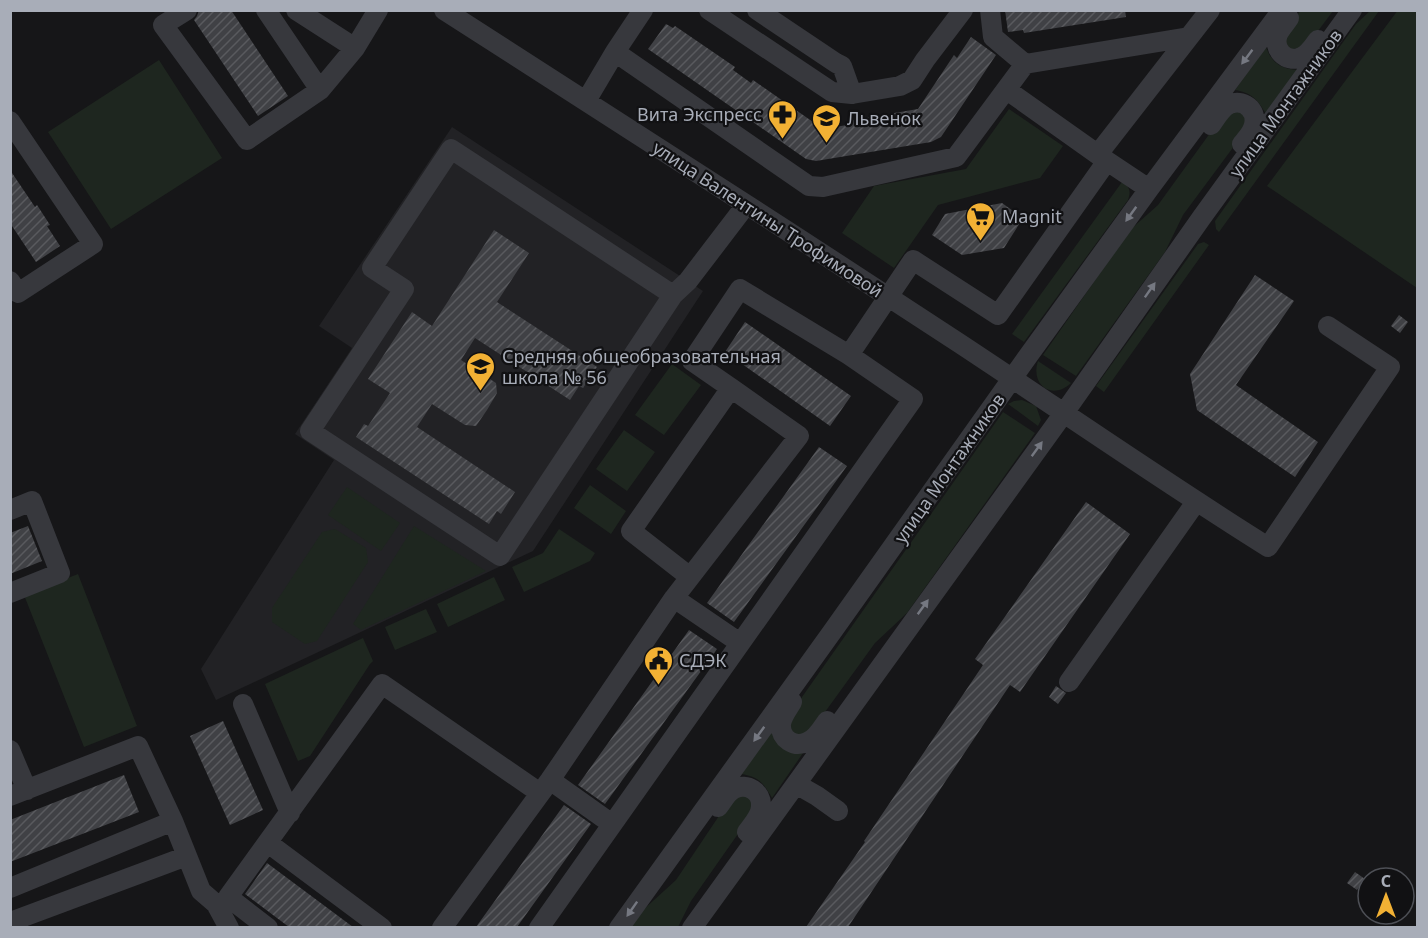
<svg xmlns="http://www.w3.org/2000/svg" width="1428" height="938" viewBox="0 0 1428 938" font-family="'Noto Sans',sans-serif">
	<defs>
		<pattern id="building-hatch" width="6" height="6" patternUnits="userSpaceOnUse" patternTransform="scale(1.5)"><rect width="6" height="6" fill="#404145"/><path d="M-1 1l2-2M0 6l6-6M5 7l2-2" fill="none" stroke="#595a5e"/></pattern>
	</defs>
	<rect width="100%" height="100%" fill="#161618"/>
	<path fill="#222225" d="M452,127L703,291L533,551L216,700L201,669L334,460L295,434L352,348L319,326Z"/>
	<path fill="#1e261f" d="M1371,10L1379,11L1219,232L1216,229L1215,221L1356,24Z
		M1398,10L1417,11V288L1267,186Z
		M1300,11H1333L1306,47L1286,50L1285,31Z
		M1266,47C1272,63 1280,69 1298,70L1266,114C1257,99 1252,93 1235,90Z
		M159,60L222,158L111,229L48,132Z
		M1009,109L1063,146L1040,178L938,205L894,268L842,233L874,186L966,169Z
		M1242,109L1249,126L1183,215L1165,252L1076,376L1043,355L1130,230L1158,205L1226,111Z
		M1122,182C1130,187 1131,191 1128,200L1024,342L1012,334Z
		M1204,242L1209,245L1104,392L1096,386L1198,244Z
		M1038,361L1071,383C1052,401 1030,385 1038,361Z
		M672,364L701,385L664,435L635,415Z
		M1022,400L1036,406L1041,420L1038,426L1008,404L1014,401Z
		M1003,412L1035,433L907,613L875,643L812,730L799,735L793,733L790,729V714Z
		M624,430L655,452L627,491L596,469Z
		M590,485L626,511L611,534L574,508Z
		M347,487L400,523L381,551L328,515Z
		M414,526L486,571L361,630L353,624Z
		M335,529L366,548L368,562L317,641L305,644L272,622V608L322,532Z
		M559,529L595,553L590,561L524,592L512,567L543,553Z
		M78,574L137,726L84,747L24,595Z
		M494,577L505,600L448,627L437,604Z
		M426,609L437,632L395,650L385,627Z
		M363,638L373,661L370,664L310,756L298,761L265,684Z
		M771,731C778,747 787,751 803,753L772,798C763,782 758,776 740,774Z
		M751,794L754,811L691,901L678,927L631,928L642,911L676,880L731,798Z"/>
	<path fill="url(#building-hatch)" d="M199,10H231L288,96L258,116L194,20L197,16Z
		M1005,10H1125L1126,17L1024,33L1023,30L1008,32Z
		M666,24L673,28L675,26L735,67L733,70L751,83L753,80L823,129L847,125V121L918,109L954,55L957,58L971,37L996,55L941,137L931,142L816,161L806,159L648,49Z
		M10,170L35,207L37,205L50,225L47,226L60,246L36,262L10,223Z
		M1002,203L1023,218L1004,248L962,255L932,235L945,214Z
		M494,230L529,253L497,302L597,367L583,388L579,386L570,400L475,338L461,360L496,383L497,393L487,410L476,426L465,425L432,404L417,427L515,492L501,514L497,511L489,524L356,437L364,424L368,426L390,393L368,379L412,312L432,326Z
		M1255,275L1294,301L1236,385L1318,442L1295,477L1197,410L1190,374Z
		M1399,315L1408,322L1400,333L1391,326Z
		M745,322L851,396L830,426L725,352Z
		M819,447L847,466L734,622L707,603Z
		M1086,502L1130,534L1020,692L1010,685L848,927H806L865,842L864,841L983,665L975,659Z
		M28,526L42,561L10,574V533Z
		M689,630L717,649L605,804L578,785Z
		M1056,686L1066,693L1058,704L1049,697Z
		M223,721L263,810L230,825L190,736Z
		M124,775L139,812L10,862V820Z
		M564,805L591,824L517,927H476Z
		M267,863L353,927H289L245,894Z
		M1355,872L1365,879L1357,890L1347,883Z"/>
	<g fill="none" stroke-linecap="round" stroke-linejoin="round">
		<path stroke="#37383d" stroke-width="20" d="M187,10L163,25L247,140L320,90L355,48L378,10
			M266,10L320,90
			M296,10L355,48
			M444,10C617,120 788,231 959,343C1062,411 1164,482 1268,547L1390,367L1328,326
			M643,10L615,52L809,186L823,187L956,157L1025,64L1189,37
			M709,10L832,92L852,94L900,86L912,80L925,60L963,10
			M757,10L836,63L842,66L852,94
			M990,10L993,37L1025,64
			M1289,18C1286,23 1281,28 1278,34C1272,49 1286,64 1301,57C1309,54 1313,46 1318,40
			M1007,90L1107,161L1149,189
			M586,101L615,52
			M10,121L93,244L18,293L10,281
			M1211,125C1216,118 1222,107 1230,104C1246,98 1259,113 1253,128C1251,134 1246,139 1242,144
			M451,149L673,295L500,556L310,431L404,289L372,268Z
			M1098,154L1210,10
			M673,295L688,281L746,205
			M849,355L913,260L998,315L1107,161
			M10,510L32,501L60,573L10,593
			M674,598L740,643
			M1069,682L1196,502
			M792,702C788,709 782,716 781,724C780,739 794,748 807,742C816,739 822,728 827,721
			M243,704L290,813
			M10,750L27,790
			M550,780L612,824
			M796,784L817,796L838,811
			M10,796L138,746L173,821L201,891L216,904L229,928
			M718,807C723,801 727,792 734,789C747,782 762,792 761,806C761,816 752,825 747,832
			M268,843L382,928
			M10,888L173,821
			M10,922L187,856
			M268,928L228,897L382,684L540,793
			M442,928L550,780L674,598L799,436L731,388L631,531L690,577
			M539,928L913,399L849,355L740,289L692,361L731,388
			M619,928L832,632L1031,352L1149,189L1282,10
			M692,928L1064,413L1202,217L1352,10"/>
	</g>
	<defs><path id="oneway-solid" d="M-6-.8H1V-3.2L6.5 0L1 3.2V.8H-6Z" transform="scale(1.5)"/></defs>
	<g fill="#757881">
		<use href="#oneway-solid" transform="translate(1247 57) rotate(127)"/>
		<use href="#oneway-solid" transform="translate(1131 214) rotate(126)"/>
		<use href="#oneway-solid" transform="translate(1150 290) rotate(-55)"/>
		<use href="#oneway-solid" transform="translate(1037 449) rotate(-54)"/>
		<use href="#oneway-solid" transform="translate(923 607) rotate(-54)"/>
		<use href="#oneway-solid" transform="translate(759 734) rotate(126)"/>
		<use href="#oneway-solid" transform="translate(632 909) rotate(125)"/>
	</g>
	<defs>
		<symbol id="pharmacy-pin" viewBox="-11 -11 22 30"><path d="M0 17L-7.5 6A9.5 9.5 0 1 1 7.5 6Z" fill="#f2b134" stroke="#111113"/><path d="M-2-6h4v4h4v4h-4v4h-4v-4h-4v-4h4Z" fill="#111"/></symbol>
		<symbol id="school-pin" viewBox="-11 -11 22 30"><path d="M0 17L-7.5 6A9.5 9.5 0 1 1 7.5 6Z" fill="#f2b134" stroke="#111113"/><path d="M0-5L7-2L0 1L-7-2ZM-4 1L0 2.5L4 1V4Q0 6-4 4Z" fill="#111"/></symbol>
		<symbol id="supermarket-pin" viewBox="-11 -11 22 30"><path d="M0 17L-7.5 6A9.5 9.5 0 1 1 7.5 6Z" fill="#f2b134" stroke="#111113"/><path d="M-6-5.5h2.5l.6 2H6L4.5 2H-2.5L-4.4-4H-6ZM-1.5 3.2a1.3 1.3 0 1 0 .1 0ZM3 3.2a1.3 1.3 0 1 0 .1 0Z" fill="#111"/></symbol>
		<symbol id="civic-pin" viewBox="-11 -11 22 30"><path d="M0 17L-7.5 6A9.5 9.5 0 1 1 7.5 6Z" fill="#f2b134" stroke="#111113"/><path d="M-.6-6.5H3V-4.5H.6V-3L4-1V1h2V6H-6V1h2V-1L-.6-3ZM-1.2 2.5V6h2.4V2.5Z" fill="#111"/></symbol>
	</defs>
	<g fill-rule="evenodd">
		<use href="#pharmacy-pin" x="766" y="98" width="33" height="45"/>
		<use href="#school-pin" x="810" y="102" width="33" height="45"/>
		<use href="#supermarket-pin" x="964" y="200" width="33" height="45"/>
		<use href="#school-pin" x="464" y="350" width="33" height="45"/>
		<use href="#civic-pin" x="642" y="644" width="33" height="45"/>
	</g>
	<g text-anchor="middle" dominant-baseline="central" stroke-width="4.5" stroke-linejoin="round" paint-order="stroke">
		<g font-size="18" fill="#a8adb8" stroke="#111113">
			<text transform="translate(1285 103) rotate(-54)">улица Монтажников</text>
			<text transform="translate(768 219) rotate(33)">улица Валентины Трофимовой</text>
			<text transform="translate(949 468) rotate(-55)">улица Монтажников</text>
		</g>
		<g font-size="18" fill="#a8adb8" stroke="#111113" text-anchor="start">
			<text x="762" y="114" text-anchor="end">Вита Экспресс</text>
			<text x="847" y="118">Львенок</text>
			<text x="1002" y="216">Magnit</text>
			<text x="502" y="356">Средняя общеобразовательная<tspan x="502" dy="21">школа № 56</tspan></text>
			<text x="679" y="660">СДЭК</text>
		</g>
	</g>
	<rect width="1428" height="938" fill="none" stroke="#a8adb8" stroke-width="24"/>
	<g transform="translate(1386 896)"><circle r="28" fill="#111113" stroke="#4d4f55" stroke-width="1.5"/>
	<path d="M0-4.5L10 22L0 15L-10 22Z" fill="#f2b134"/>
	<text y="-9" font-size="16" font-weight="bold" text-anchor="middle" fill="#a8adb8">С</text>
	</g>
</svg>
